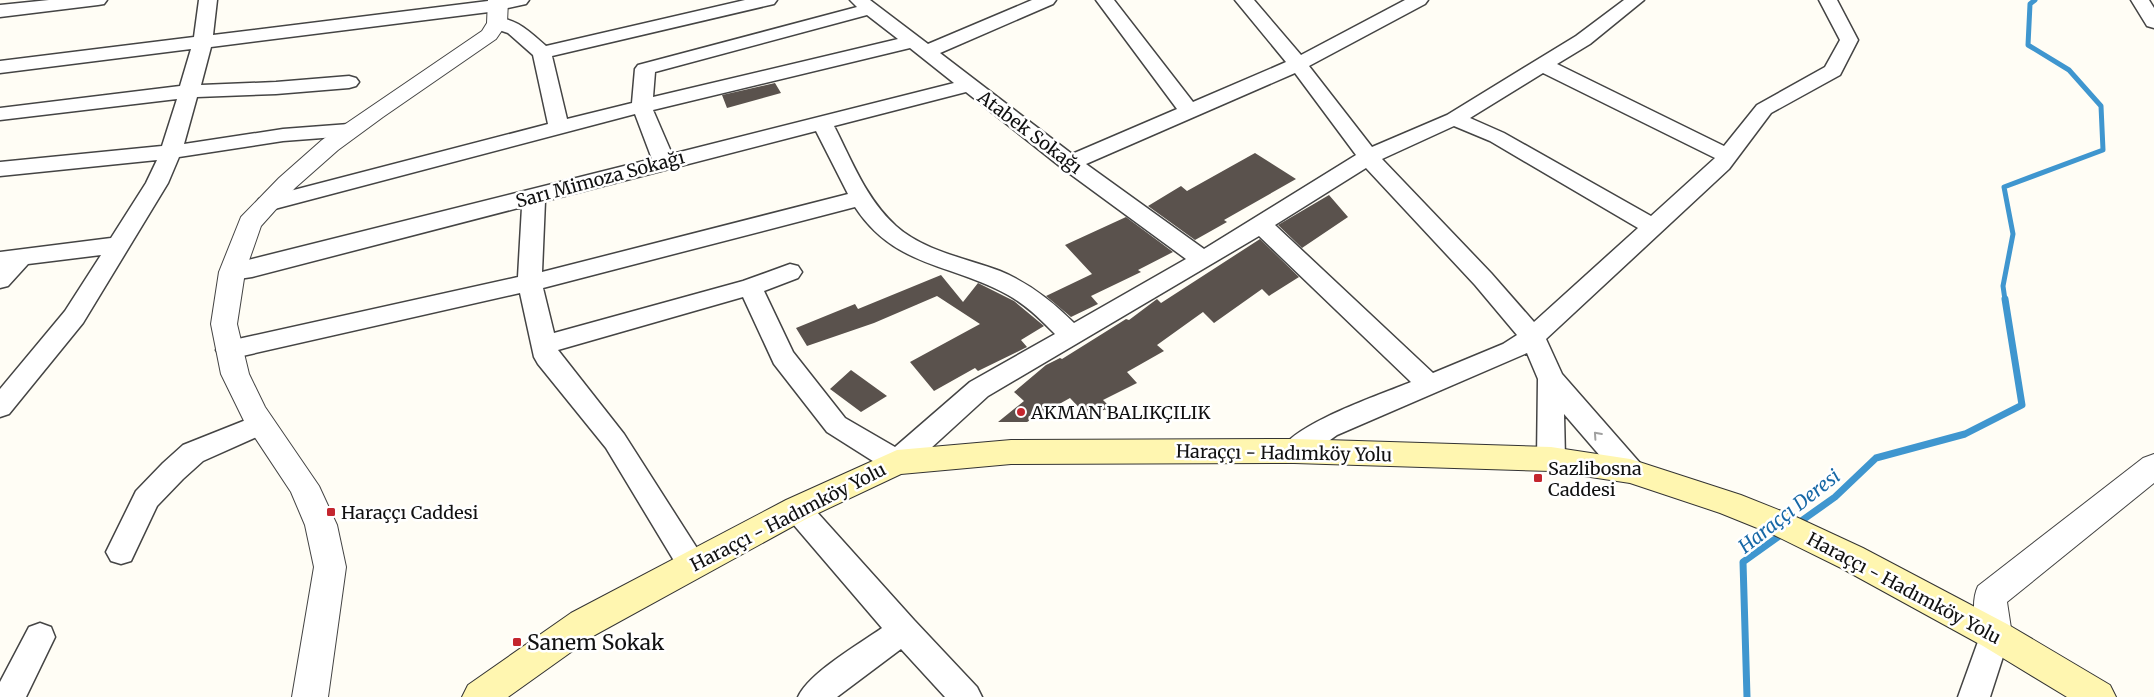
<svg xmlns="http://www.w3.org/2000/svg" width="2154" height="697" viewBox="0 0 2154 697" font-family="Merriweather,serif">
	<rect width="100%" height="100%" fill="#fffdf5"/>
	<g fill="none" stroke-linecap="round" stroke-linejoin="round">
		<path stroke="#3f96cf" stroke-width="5" d="M2005,300L2003,286L2013,234L2004,187L2103,150L2101,106L2069,70L2028,45L2030,4L2035,0"/>
		<path stroke="#3f96cf" stroke-width="7" d="M1797,524L1835,497L1876,458L1965,434L2022,405L2005,299
			M1747,697L1743,562L1785,532"/>
	</g>
	<path fill="#5a524d" d="M775,83L781,93L727,108L722,95Z
		M1255,153L1296,179L1224,220L1227,222L1195,240L1148,206L1181,186L1187,191Z
		M1329,195L1348,217L1302,248L1278,225Z
		M1126,217L1173,252L1138,270L1141,272L1091,296L1098,304L1071,317L1046,296L1092,274L1065,245Z
		M1260,239L1299,277L1269,296L1262,289L1214,323L1203,312L1157,345L1164,351L1127,372L1137,383L1103,400L1111,408L1086,415L1070,398L1027,422H998L1024,401L1014,392L1046,365L1060,358L1062,359L1126,319L1129,320L1157,299L1161,303Z
		M941,275L963,302L978,283L1014,301L1044,326L1021,340L1027,347L978,371L975,368L934,391L910,362L980,324L937,296L874,323L807,346L796,328L855,304L858,309Z
		M851,370L887,396L861,412L830,389Z"/>
	<g fill="none" stroke-linecap="round" stroke-linejoin="round">
		<defs>
			<path id="minor" d="M49,0H107L104,4L98,5L0,17V5Z
				M199,0H217L213,35L496,0H529L526,4L489,12L211,47L201,85L276,82L349,76L356,78L359,82L356,86L349,88L276,94L197,97L184,144L283,129L349,124L356,126L359,130L356,134L349,136L283,141L179,157L168,183L83,323L9,414L0,417V389L65,311L101,255L28,264L8,286L0,288V252L111,238L146,183L157,160L0,176V162L162,146L177,99L0,120V108L180,86L191,49L0,73V61L194,37Z
				M745,0H777L774,4L552,56L567,119L632,103L635,69L638,65L857,7L850,0H870L928,44L1032,0H1056L1053,4L940,53L1072,154L1177,109L1096,0H1114L1193,102L1286,62L1235,0H1254L1301,55L1405,0H1428L1425,4L1309,66L1372,147L1447,115L1576,36L1624,0H1644L1590,44L1557,64L1724,146L1757,105L1825,67L1840,40L1819,0H1837L1858,40L1840,75L1771,113L1729,169L1546,339L1562,374L1640,463L1644,471L1640,479L1630,482L1620,479L1564,414L1565,459L1561,467L1551,470L1541,467L1537,459L1538,379L1527,353L1337,435L1304,459L1294,462L1284,459L1280,451C1295,423 1380,395 1411,382L1259,236L988,396L907,470L897,473L887,470L827,432L774,364L743,297L558,350L624,434L702,556L707,565L702,574L692,578L682,574L606,448L538,364L534,357L520,293L229,359L220,356L216,350L220,344L229,341L518,277L522,207L252,277L232,280L224,278L220,272L224,266L652,159L635,114L267,211L259,209L256,204L259,199L548,124L533,55L508,33L490,27L488,23L490,19C513,14 531,33 546,46ZM867,15L898,39L653,97L655,72ZM910,48L954,83L672,154L653,110ZM1295,73L1356,155L1204,249L1086,164ZM1543,73L1715,158L1651,216L1504,133L1470,118ZM966,92L1062,168L1186,259L1074,323C1052,301 1029,283 1000,271C965,258 924,251 896,226C866,199 852,161 834,126ZM1454,126L1490,141L1638,228L1534,322L1491,273L1382,159ZM816,131L848,194L542,272L545,201ZM1366,168L1475,285L1517,335L1503,344L1433,373L1275,225ZM855,207C895,268 951,263 1008,295C1026,305 1040,319 1055,334L970,382L895,447L845,418L793,352L764,291L798,278L802,272L798,266L790,264L743,281L554,333L543,288Z
				M2131,0H2149L2154,8V28L2147,26Z
				M261,414L270,417L274,424L270,431L203,461L183,479L157,506L131,561L121,564L111,561L106,552L136,491L163,463L183,445Z
				M797,497L807,501L914,620L977,687L982,697H945L901,649L837,697H798C809,673 859,644 882,628L787,517L783,509L787,501Z
				M1995,621L2006,625L2010,635L1990,697H1958L1984,625Z
				M40,623L51,627L55,637L26,697H0V682L29,627Z"/>
			<path id="tertiary" d="M488,0H508L507,23L496,39L383,117L338,150L295,188L261,226L245,272L237,324L249,374L265,407L319,486L337,525L346,567L328,697H292L314,567L305,525L291,492L244,421L221,374L211,324L219,272L241,217L279,178L322,140L482,31L487,23Z
				M2154,454V483L2007,602L2012,635L2007,646L1995,650L1983,646C1975,629 1970,603 1978,586L2143,458Z"/>
			<path id="secondary" d="M1294,439L1551,447L1630,459L1741,495L1794,516L1863,548L2007,624L2110,685L2116,697H2067L1983,646L1841,568L1772,534L1720,513L1630,483L1551,471L1294,463L1011,464L901,474L808,518L595,635L508,697H462L468,685L571,613L786,500L897,450L1011,440Z"/>
		</defs>
		<use href="#minor" stroke="#444" stroke-width="3"/>
		<use href="#tertiary" stroke="#444" stroke-width="2"/>
		<use href="#secondary" stroke="#333" stroke-width="2"/>
		<use href="#minor" fill="#fff" fill-rule="evenodd"/>
		<use href="#tertiary" fill="#fff" fill-rule="evenodd"/>
		<use href="#secondary" fill="#fff6b0" fill-rule="evenodd"/>
	</g>
	<defs><path id="oneway-chevron" d="M-2-3.5L2.5 0L-2 3.5" fill="none" stroke-width="1.6" stroke-linecap="round" stroke-linejoin="round" transform="scale(1.25)"/></defs>
	<use stroke="#a0a0a0" href="#oneway-chevron" transform="translate(1597 435) rotate(-132)"/>
	<g fill="#c4262e" stroke="#fff" stroke-width="2">
		<circle cx="1021" cy="412" r="5"/>
		<rect x="1533" y="473" width="10" height="10" rx="2.5"/>
		<rect x="326" y="507" width="10" height="10" rx="2.5"/>
		<rect x="512" y="637" width="10" height="10" rx="2.5"/>
	</g>
	<g text-anchor="middle" dominant-baseline="central" stroke-width="5" stroke-linejoin="round" paint-order="stroke">
		<g font-size="18" fill="#111" stroke="#fff">
			<text transform="translate(1030 132) rotate(37)">Atabek Sokağı</text>
			<text transform="translate(600 179) rotate(-15)">Sarı Mimoza Sokağı</text>
			<text transform="translate(1284 453) rotate(1)">Haraççı - Hadımköy Yolu</text>
			<text transform="translate(788 517) rotate(-27)">Haraççı - Hadımköy Yolu</text>
			<text transform="translate(1904 588) rotate(28)">Haraççı - Hadımköy Yolu</text>
		</g>
		<g font-size="18" fill="#111" stroke="#fff" text-anchor="start">
			<text x="1031" y="412">AKMAN BALIKÇILIK</text>
			<text x="1548" y="468">Sazlibosna<tspan x="1548" dy="21">Caddesi</tspan></text>
			<text x="341" y="512">Haraççı Caddesi</text>
		</g>
		<g font-size="19" font-style="italic" fill="#1768a6" stroke="#fff">
			<text transform="translate(1789 511) rotate(-38)">Haraççı Deresi</text>
		</g>
		<g font-size="21" fill="#111" stroke="#fff" text-anchor="start">
			<text x="527" y="642">Sanem Sokak</text>
		</g>
	</g>
</svg>
